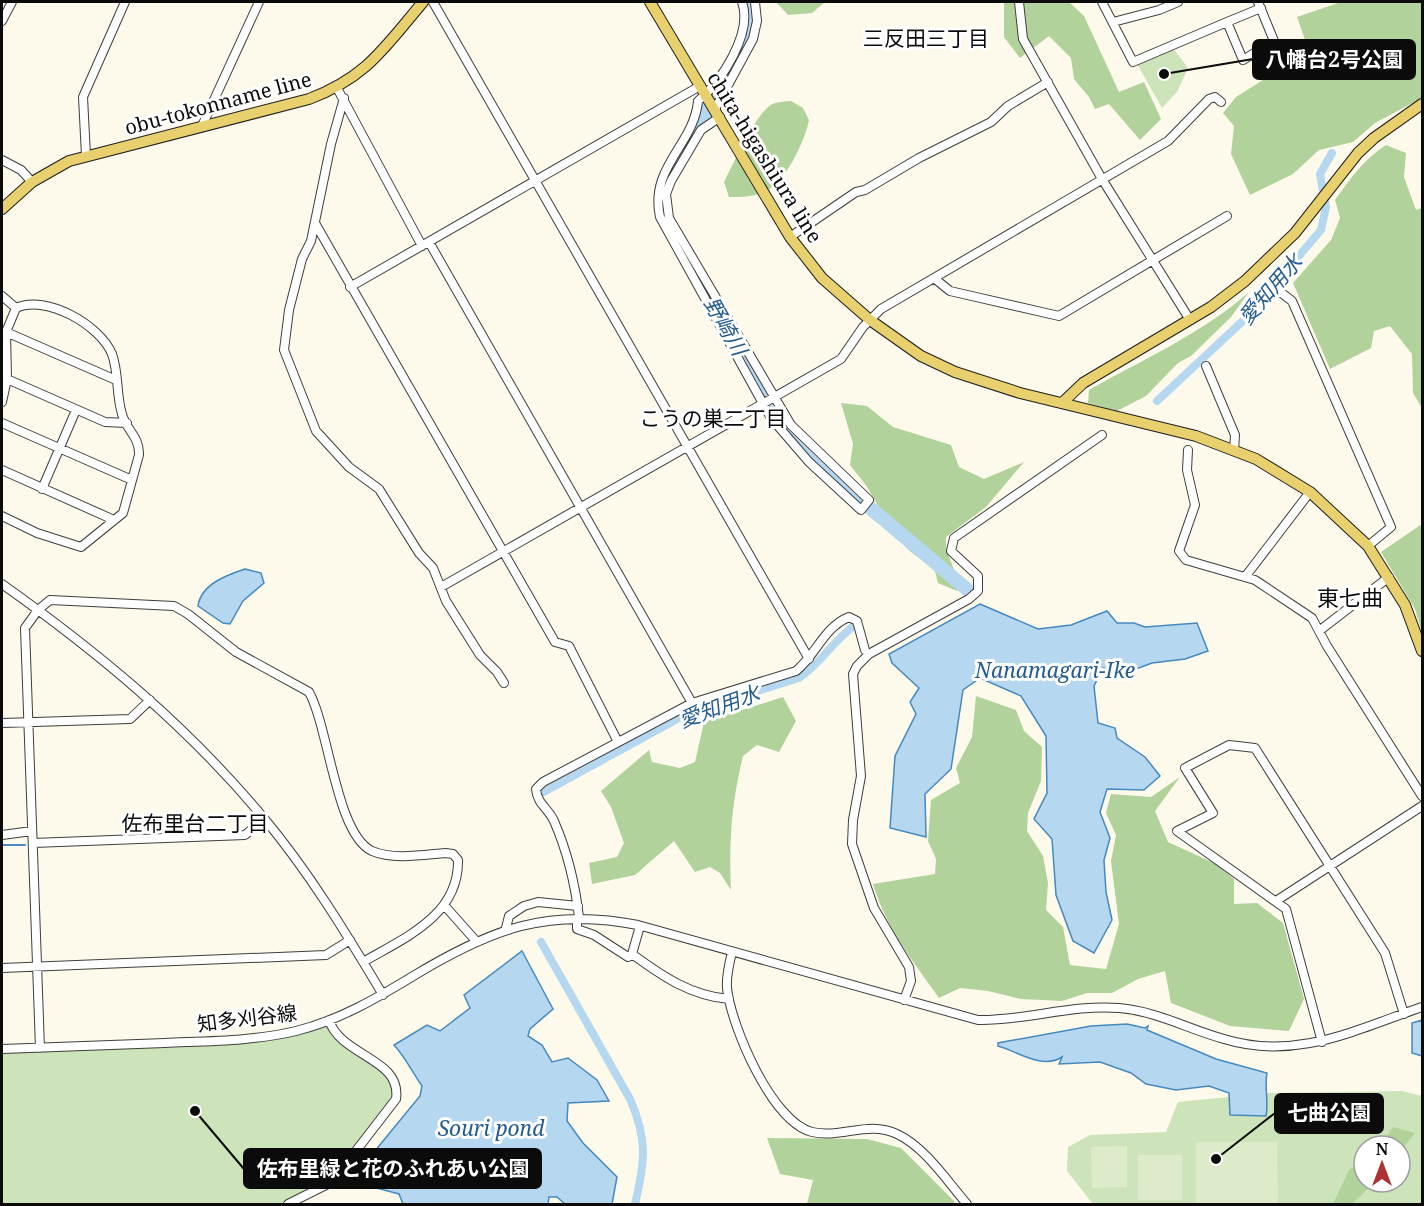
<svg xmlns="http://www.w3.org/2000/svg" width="1424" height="1206" viewBox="0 0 1424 1206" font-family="'Noto Serif','Noto Sans JP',serif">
	<rect width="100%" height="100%" fill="#fdfaeb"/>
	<path fill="#cde3b9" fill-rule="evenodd" d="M1173,48L1188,68L1177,92L1162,108L1137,64Z
		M329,1020L332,1029L385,1069L397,1093L332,1182L288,1204H2V1049L238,1039Z
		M1402,1091L1422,1096V1204H1093L1067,1171L1068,1147L1090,1135L1166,1132L1178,1102L1269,1093ZM1364,1146H1400V1182H1364Z"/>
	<path fill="#b1d29a" d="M776,2H825L812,13L788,15Z
		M1004,2H1069L1084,16L1119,92L1144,82L1161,119L1140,140L1109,104L1095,109L1089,97L1074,79L1071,58L1049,36L1020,58L1004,37Z
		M1341,2H1422V98L1375,123L1353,142L1319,150L1293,174L1250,195L1231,154L1234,126L1223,113L1236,97L1309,51L1297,17Z
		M791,101L803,108L809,120C805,141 786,181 766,191C754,197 742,197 729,197L724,182C734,163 753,120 768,107C775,101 783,102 791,101Z
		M1386,145L1406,153L1404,177L1416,210L1422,208V408L1413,393L1412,354L1390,326L1374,331L1371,348L1330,369L1293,283L1331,240L1340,218L1335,200C1350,179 1364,159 1386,145Z
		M1249,292L1231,317L1191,356L1178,363L1146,396L1117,411L1088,403L1089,390C1142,360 1203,333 1249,292Z
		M841,403L867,406L893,427L951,445L959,467L984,479L1024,462L986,507L946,537C944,558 958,565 957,591L938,583L933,564C897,552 886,517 867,487C862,479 855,472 850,465L853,444Z
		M1422,524V633L1415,609L1381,552Z
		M976,696L1016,710L1024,731L1042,747L1041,781L1028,813L1027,831L1043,856L1048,883L1046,910L1063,927L1070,965L1106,969L1119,924L1111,861L1116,835L1106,813L1111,794L1151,797L1180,777L1155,811L1168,842L1216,864L1234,879V904L1257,903L1283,923L1304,999L1289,1031L1230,1026L1171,1003L1165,971L1138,979L1112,993H1087L1062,1001L1021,999L988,991L960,988L939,998C913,961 886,928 873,884L935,874L936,859L928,841L931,800L960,783L956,768L972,737Z
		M783,697L796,721L779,752L757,745L743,756C731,805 729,841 731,890L720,873L710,867L695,872L674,841L635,875L592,884L589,863L617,857L624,843L611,807L601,791L649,750L652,762L680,768L695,762L704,722Z
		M1393,1127L1415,1133L1400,1152V1146H1381Z
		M767,1138L867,1139L901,1148L955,1202L952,1204H807L813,1180L780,1174Z
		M1364,1160V1182H1375L1352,1204H1333L1349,1170Z"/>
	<path fill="#deebca" d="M1196,1142H1277L1278,1204H1196Z
		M1127,1146V1187L1092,1188L1091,1147Z
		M1138,1155H1182V1200H1138Z"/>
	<path fill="#b5d7ef" stroke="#4589be" stroke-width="1.5" d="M245,569L261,573L264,583L243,601L230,624L223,623L198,606C201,584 227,575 245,569Z
		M980,604L1038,629L1071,625L1107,611L1117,623H1134L1145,627L1197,623L1208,651L1185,659L1152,663L1128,672L1103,668L1094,686L1098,723L1115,728L1117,738L1145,757L1160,776L1144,790L1107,789L1100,812L1110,838L1104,860L1106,892L1112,920L1094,953L1073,941L1056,895L1052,839L1034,819L1047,793L1046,736L1021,696L980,678L963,690L951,769L925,794L926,837L890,828L895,756L916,714L910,702L919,688L892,663L889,654Z
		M522,951L553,1009L530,1029L528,1036L542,1045L552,1062L568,1058L597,1080L609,1101L568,1103L567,1121L583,1143L617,1177L612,1204H565L557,1197H549L548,1204H403L399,1194L376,1188L370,1157L420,1096L422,1086C412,1072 406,1058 394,1045L427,1025L440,1031L470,1008L464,995Z
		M1422,1020V1056L1412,1053V1023Z
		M1127,1024L1145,1028L1148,1026L1147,1030L1216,1059L1267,1073C1264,1087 1269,1100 1266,1116L1230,1115L1229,1093L1209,1086L1176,1090L1146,1084L1131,1073L1100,1062L1059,1064L1062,1057C1042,1070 1017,1051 998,1046V1043L1091,1026Z"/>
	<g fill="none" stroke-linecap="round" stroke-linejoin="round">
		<path stroke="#4589be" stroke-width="2" d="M2,845H25"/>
		<path stroke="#b5d7ef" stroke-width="8" d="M1157,401L1246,318L1321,230L1326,207L1320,174L1332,153
			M542,793L690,712L799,678C820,664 833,641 855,625
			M541,942L630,1099C648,1140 645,1162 635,1204"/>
		<path stroke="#b5d7ef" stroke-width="14" d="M662,192L667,179L746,44L751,22L749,2
			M699,279L778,417L796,441L863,502L969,591"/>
		<defs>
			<path id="minor" d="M433,2L809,659
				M1019,2L1023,39L1102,179L1190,320
				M1102,2L1133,62L1227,22L1243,60L1274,41L1258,2
				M2,21L12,2
				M1113,22L1159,10L1178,2
				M1227,22L1261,8
				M337,88L422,246
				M344,98L331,144L311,241L302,259L289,310L284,350L316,431L349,467L379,489L419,553L433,568L446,601L480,655L497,672L504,683
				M715,109L753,39L757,21L755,2
				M720,117L701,130L671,181L666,194L669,218L791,425L869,500L861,510L809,462L771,418L660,217C649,167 694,145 698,101C722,81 753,33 742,2
				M202,126L259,2
				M86,156L83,97L125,2
				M2,160L21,170L32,182
				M315,223L555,642L569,646L618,742
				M790,237L856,192L865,190L919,158L991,122L1008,106L1048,82
				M429,242L692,703
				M934,278L950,291L1059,316L1227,216
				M350,287L700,86
				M1279,291L1292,301L1391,527L1368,546
				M2,296L16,308
				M6,332L116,380
				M1206,366L1235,435L1234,451
				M7,379L105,422L127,423
				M2,402L7,379L6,332L16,308C46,294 100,325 112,354C119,373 116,395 122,414C126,430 140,437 139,455L123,513L81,547L37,533L2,516
				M2,423L132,480
				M1188,450L1187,470L1195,505L1179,551L1186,560L1255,580L1312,618L1327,646L1422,796
				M2,470L114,520
				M42,489L76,410
				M1245,577L1310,492
				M2,584C98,652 187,726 263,817C309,872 346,933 383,995
				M441,587L841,359L863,327L881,309L1168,141L1209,99L1215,97L1221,102
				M1319,631L1389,577
				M2,723L130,719L150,700
				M2,835L32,831
				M33,843L245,835L264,819
				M1276,901L1422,806
				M444,905L476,941
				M579,917C575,883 568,853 554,821C549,809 537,804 536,789L543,782L692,703L796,671C816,655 824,627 849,617L857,621L865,650
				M577,923V929L594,935L628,957L632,954C662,976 691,996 729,999
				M506,928L509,916L524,906L538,902L578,906
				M732,952C729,964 726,976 727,988C731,1026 772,1122 812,1132C841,1139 868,1120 897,1134C925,1147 947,1181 967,1204
				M632,954L640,926
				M2,968L326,955L350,940
				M904,1000L911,981L909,967L874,908L852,844L853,820L861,776L853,674L857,666L869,654L969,599L978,591V576L951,551L954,538L1102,435
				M1322,1042L1286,909L1177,831L1213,813L1185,768L1229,745L1255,748L1385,953L1404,1014
				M40,1048L25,628L38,610L50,600L174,606L188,614L236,652L309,692C329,728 336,834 372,851C393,860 422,855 445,853L453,854L458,860C459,916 404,938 363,962
				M2,1049C56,1047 111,1045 165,1043C209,1041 254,1041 296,1031C340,1020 377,998 415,975C491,929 549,907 638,925L978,1020C1025,1021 1072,1004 1119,1008C1156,1011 1188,1029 1224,1039C1296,1061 1355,1030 1422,1007
				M288,1204L332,1182L396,1099C402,1058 341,1057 329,1020"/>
			<path id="major" d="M650,2L790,237L822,278L870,320L921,356L955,372L1020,393L1196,436L1256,459L1310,492L1368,546L1405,605L1422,651
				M2,209L32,182L69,161L309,99C367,77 384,48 423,2
				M1063,402L1083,383L1211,307L1245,281L1295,233L1358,153L1374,138L1422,104"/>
		</defs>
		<use href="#minor" stroke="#3e3e3e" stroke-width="10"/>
		<use href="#major" stroke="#1c1c1c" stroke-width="12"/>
		<use href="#minor" stroke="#fff" stroke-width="8"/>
		<use href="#major" stroke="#e9d06f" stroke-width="10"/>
	</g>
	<g text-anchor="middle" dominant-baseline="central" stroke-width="6" stroke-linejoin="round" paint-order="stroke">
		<g font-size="20" fill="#0b0b0b" stroke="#fff">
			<text transform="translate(218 103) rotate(-15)">obu-tokonname line</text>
			<text transform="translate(765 157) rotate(58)">chita-higashiura line</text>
			<text transform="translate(247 1018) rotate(-7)">知多刈谷線</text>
		</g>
		<g font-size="21" fill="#0b0b0b" stroke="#fff">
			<text x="926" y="38">三反田三丁目</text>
			<text x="713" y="418">こうの巣二丁目</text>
			<text x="195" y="823">佐布里台二丁目</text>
		</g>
		<g font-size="21" font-style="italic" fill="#235b8e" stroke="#fff">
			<text transform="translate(1270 289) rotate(-49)">愛知用水</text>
			<text transform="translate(726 326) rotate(60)">野崎川</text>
			<text x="1055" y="670">Nanamagari-Ike</text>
			<text transform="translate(719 706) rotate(-20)">愛知用水</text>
			<text x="491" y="1128">Souri pond</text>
		</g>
		<g font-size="22" fill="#0b0b0b" stroke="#fff">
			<text x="1350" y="597">東七曲</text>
		</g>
	</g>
	<path fill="none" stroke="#0b0b0b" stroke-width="2" d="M1164 74L1253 59M1216 1159L1275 1113M195 1111L244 1169"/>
	<g fill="#0b0b0b" stroke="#fff" stroke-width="2">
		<circle cx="1164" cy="74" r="6"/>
		<circle cx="1216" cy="1159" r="6"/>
		<circle cx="195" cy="1111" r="6"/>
	</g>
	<g fill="#0b0b0b" stroke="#0b0b0b" stroke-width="2">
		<rect x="1253" y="40" width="162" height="39" rx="6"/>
		<rect x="1275" y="1094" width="108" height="39" rx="6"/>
		<rect x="244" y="1149" width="297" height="39" rx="6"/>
	</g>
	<g font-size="21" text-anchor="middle" font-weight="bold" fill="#fff">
		<text x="1334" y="67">八幡台2号公園</text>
		<text x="1329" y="1120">七曲公園</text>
		<text x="393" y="1176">佐布里緑と花のふれあい公園</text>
	</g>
	<rect width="1424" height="1206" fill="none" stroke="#0b0b0b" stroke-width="6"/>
	<g transform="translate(1382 1164)"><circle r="28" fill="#ffffff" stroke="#9d9d9d" stroke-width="1.5"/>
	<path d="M0-4.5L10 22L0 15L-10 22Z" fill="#ab3334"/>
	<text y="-9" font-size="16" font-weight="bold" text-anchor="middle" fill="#0b0b0b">N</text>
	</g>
</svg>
